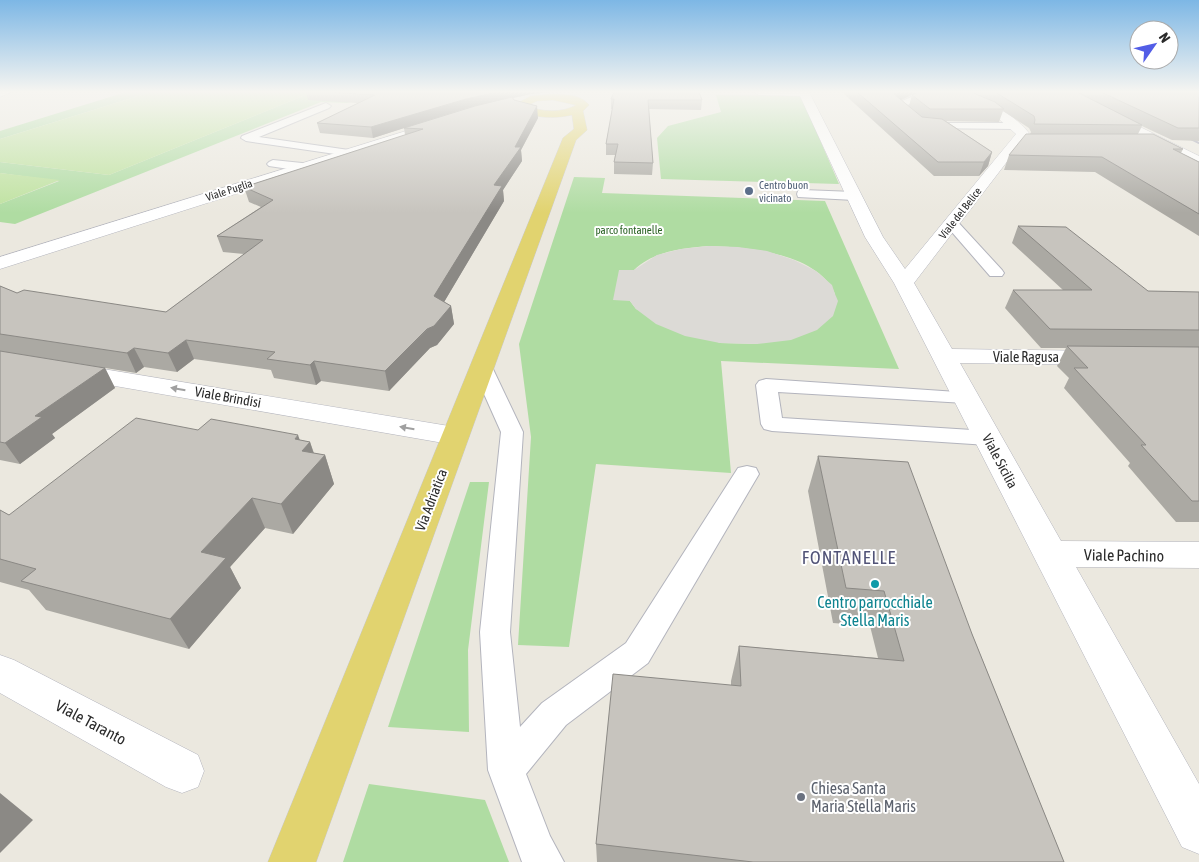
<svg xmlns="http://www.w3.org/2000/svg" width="1199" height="862" viewBox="0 0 1199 862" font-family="'Asap Condensed',sans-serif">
	<rect width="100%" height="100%" fill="#ebe8df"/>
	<path fill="#afdca2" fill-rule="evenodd" d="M126,92H151L0,139V131Z
		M313,92H376L347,103L321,102L15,224L0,222V204L59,181L0,173V162L109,175Z
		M716,95L801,96L839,184L661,179L657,138L668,126L721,112Z
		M574,177L605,178L602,193L825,201L899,369L721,361L731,473L596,464L569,647L518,645L531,437L519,344ZM709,246C747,247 818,253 835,294L757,344L720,343L636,309L630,301L634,270C654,251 682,248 709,246Z
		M470,482H489L468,650L469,732L388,727Z
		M369,784L485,800L509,862H343Z"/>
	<path fill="#bee29f" d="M151,92H313L109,175L0,162V139Z
		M0,173L60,180L0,204Z"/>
	<path fill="#dcdad6" d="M709,246L738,247L767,251L794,260L816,271L832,285L835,294L838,301L833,316L817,330L791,340L757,344L720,343L685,336L656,324L636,309L630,301L613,300L619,270H634L657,255L681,249Z"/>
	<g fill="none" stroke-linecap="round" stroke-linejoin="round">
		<defs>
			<path id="lane" d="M916,95H939L944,98L939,101H917L905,106L926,123H1015L1020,126L1015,129L920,128L893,105Z
				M326,103L331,106L329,108L259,137L349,150L353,151L355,153L353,155L349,156L246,141L241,138L242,136Z
				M273,160L302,163L308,167L302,171L269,166L267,164L269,162Z
				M803,190L854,192L861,196L854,200L798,197L797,194L798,191Z
				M951,219L956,220L1002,270L1004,273L1002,276H990L944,223L946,220Z
				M482,361L489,363L492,367L523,432L510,632L520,727L542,703L626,643L738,468L747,466L756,468L759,474L648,663L566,725L526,774L550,836L564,862H522L488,770L480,632L501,432L472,367L475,363Z
				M766,379L972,393L976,397L972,401L965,403L778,392L782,418L988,431L996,433L999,438L996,443L988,445L772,431L764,429L761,424L756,385L759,381Z"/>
			<path id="street" d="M0,92H11L0,97Z
				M754,92H809L883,237L905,269L1016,134L992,113L945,92C972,92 1012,111 1029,133L914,283L952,349L1100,351L1108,353L1112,358L1108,363L1100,365L960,363L1061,541L1199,542V568L1076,567L1199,784V854L1182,847L894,283L865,237L800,96L759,95Z
				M1055,92H1069L1199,156V165Z
				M0,352L455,427L465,430L469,436L465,442L455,445L0,366Z
				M0,655L14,660L198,755L204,771L198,787L182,793L166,787L0,693Z"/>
			<path id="secondary" d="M406,131L411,132L412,135L411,138L0,269V257Z"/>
			<path id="primary" d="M553,94C566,95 580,94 589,105L583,111L587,130L576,140L316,862H268L563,138L574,129L572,115C553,119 534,118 516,110L514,105L531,96ZM553,100L576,105C563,113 541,112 526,106L537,101Z"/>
		</defs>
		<use href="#lane" stroke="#b3b4bd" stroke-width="2"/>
		<use href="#street" stroke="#b3b4bd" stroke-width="1"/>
		<use href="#secondary" stroke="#b3b4bd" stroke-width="1"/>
		<use href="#primary" stroke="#c8c8c8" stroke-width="1"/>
		<use href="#lane" fill="#fff" fill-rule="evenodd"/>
		<use href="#street" fill="#fff" fill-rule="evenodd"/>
		<use href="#secondary" fill="#fff" fill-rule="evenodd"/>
		<use href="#primary" fill="#e1d36f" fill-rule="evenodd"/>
		<path stroke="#a2a3b3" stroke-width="2" d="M1181,134L1199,143"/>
	</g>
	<path fill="#aba9a3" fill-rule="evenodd" d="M306,92H551L531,94L513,98L514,100L538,118L521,150L522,161L503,190L504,201L444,302L451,306L454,324L437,345L430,348L389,391L321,381L316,385L274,378L271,370L194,359L177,372L144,367L136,373L2,351L105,368L115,388L52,434L55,438L20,464L0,460V286L17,293L166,312L244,254L223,252L217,236L261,207L249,202L244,187L405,135L404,128L373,138L320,133L317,123L358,103L308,100Z
		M844,92H1199V141L1172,140L1142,126L1138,134L1183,149L1181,153L1199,162V236L1095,172L1004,170L1009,155L1030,134L1031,132L1029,128L1003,111L999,122L946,121L992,152L988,166L979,176H934L844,94ZM912,95L909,106L901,100Z
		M611,99L702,100L701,110L649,109L653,163L652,175L614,174V162L615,155H606V144L612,109H611Z
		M1018,226L1148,291L1199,292V522H1176L1128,466L1130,463L1064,388L1069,378L1057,366L1066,348H1041L1005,308L1013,290H1063L1012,243Z
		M198,430L300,440L310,442L314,453L325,455L334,484L293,534L265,528L230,567L241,588L189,649L46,610L29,590L0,582V510L9,515Z
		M818,456L972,634L1064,862H597L596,844L731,685V681L739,646L878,658L870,626L833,623L808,491Z"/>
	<path fill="#8b8985" d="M497,92H551L531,94L467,108L373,138L371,127L466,99Z
		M898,92H916L915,93L891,105L894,94Z
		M537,106L538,118L521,150L522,161L503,190L504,201L437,314L434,296Z
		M992,152L988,166L979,176L984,162Z
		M451,306L454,324L437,345L430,348L389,391L385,371Z
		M186,340L194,359L177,372L168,353Z
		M134,348L144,367L136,373L127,353Z
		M314,361L321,381L316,385L310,365Z
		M105,368L115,388L52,434L55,438L20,464L5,443L35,416Z
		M298,435L303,449L310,442L317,464L325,455L334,484L293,534L281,504L295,439Z
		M252,498L265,528L230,567L241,588L189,649L170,619L201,552Z
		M0,793L33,820L0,853Z"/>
	<path fill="#c7c4be" stroke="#8b8985" d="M329,92H497L466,99L371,127L317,123L375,95Z
		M614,92H699L702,100H648L653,163L614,162L618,144H606L614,99H611Z
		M857,92H898L894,94L922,117L942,119L992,152L984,162H938Z
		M918,92H971L995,102L1004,109H930L912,95Z
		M995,92H1077L1142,125L1034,124L1035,120L1034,116Z
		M1101,92H1199V128H1178Z
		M512,97L514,100L537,106L515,147H521L494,185L502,186L434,296L451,306L434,326L427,329L385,371L314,361L310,365L267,359L275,352L186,340L168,353L134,348L127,353L0,334V286L17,293L24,290L166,312L263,240L217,236L273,200L244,187L423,129L404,128L475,106Z
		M1026,134H1153L1183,149H1173L1199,162V214L1102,157L1009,155Z
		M1018,226L1066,227L1148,291L1199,292V330L1050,329L1013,290H1092Z
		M1067,346L1199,347V501H1192L1141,445H1146L1074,368H1088Z
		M0,351L105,368L35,416L42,417L5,443L0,442Z
		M136,418L198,430L211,419L298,435L295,439L310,442L302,451L325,455L281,504L252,498L201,552L226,558L170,619L21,581L36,569L0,559V510L9,515Z
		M818,456L908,462L972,634L1064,862H753L596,844L613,674L741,686L739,646L904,661L884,591L846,588Z"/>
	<defs><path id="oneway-solid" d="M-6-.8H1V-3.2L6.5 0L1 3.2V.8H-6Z" transform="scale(1.25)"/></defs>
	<g fill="#a0a0a0">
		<use href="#oneway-solid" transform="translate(178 389) rotate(-170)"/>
		<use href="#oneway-solid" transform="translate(407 428) rotate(-170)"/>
	</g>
	<linearGradient id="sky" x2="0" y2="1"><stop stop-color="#7db7e5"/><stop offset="0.43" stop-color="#f6f5f1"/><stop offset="1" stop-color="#f6f5f1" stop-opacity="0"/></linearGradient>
	<rect width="1199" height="213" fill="url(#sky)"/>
	<circle fill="#5c6f8a" stroke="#fff" stroke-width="2" cx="749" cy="191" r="5"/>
	<circle fill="#0f9aa8" stroke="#fff" stroke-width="2" cx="875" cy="584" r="5"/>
	<circle fill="#6b7280" stroke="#fff" stroke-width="2" cx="801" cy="797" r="5"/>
	<g text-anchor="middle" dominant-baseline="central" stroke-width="4" stroke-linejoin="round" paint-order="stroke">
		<g font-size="11" fill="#4e5e75" stroke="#fff" text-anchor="start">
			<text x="759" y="185">Centro buon<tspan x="759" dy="13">vicinato</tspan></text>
		</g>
		<g font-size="11" fill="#2b2b2b" stroke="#fff">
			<text transform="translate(229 190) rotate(-18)">Viale Puglia</text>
			<text transform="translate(960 213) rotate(-52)">Viale del Belice</text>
		</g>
		<g font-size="11" fill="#296123" stroke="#fff">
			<text x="629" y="230">parco fontanelle</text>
		</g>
		<g font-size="14" fill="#2b2b2b" stroke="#fff">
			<text x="1026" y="357">Viale Ragusa</text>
			<text transform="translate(228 397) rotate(10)">Viale Brindisi</text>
			<text transform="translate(1000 461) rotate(62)">Viale Sicilia</text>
			<text transform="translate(431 500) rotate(-69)">Via Adriatica</text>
		</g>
		<g font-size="16" fill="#2b2b2b" stroke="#fff">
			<text transform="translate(1124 555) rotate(1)">Viale Pachino</text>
			<text transform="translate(91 722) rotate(28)">Viale Taranto</text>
		</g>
		<g font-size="16" fill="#0d838f" stroke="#fff">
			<text x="875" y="602">Centro parrocchiale<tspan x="875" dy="18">Stella Maris</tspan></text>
		</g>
		<g font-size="16" fill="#5b616d" stroke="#fff" text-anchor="start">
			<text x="811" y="788">Chiesa Santa<tspan x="811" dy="18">Maria Stella Maris</tspan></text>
		</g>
		<g font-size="18" letter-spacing="1" fill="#515377" stroke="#fff">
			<text x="849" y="557">FONTANELLE</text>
		</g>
	</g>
	<g transform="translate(1154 45) rotate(56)"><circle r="24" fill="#ffffff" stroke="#aaaaaa"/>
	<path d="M0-4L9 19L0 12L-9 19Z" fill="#525de6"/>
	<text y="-8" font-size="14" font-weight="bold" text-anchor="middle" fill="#2b2b2b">N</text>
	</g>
</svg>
